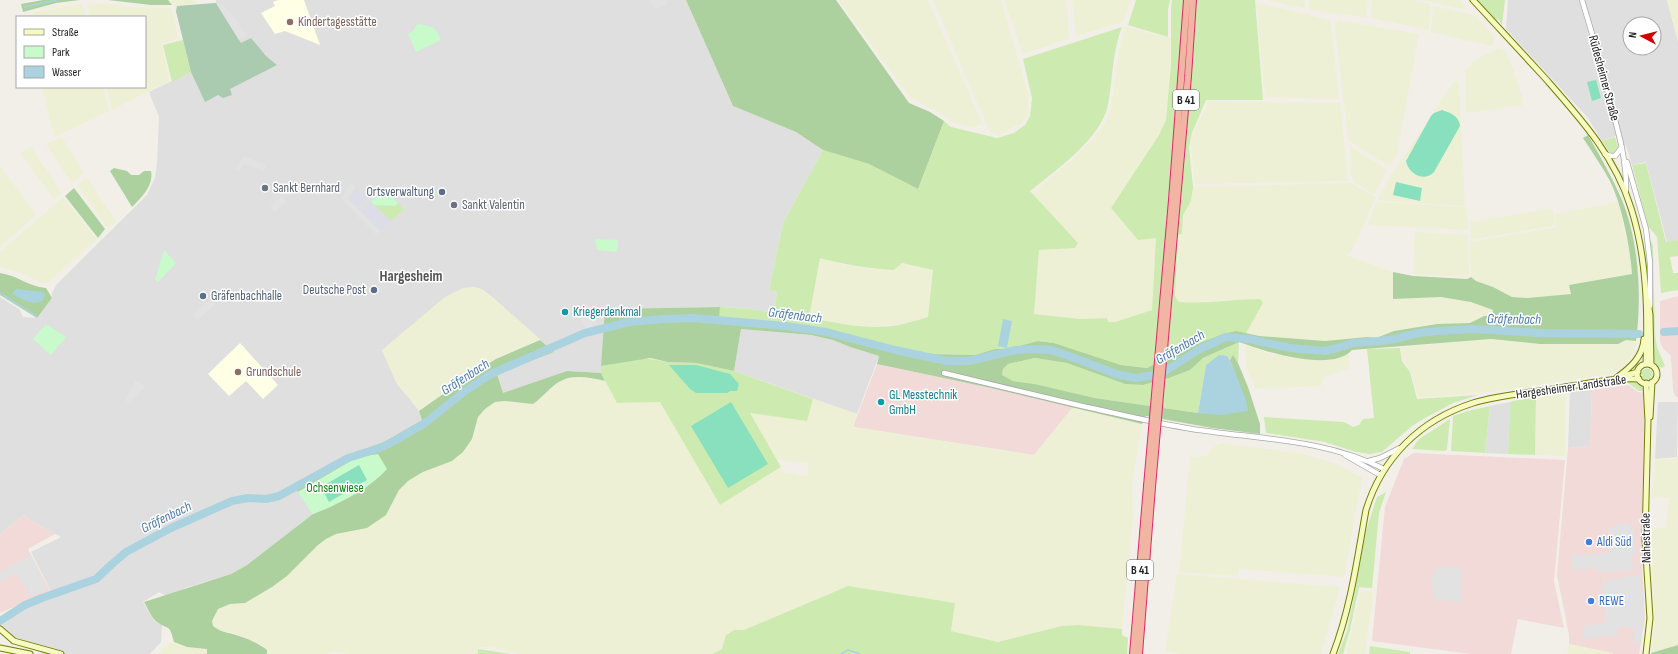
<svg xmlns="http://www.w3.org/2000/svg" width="1678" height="654" viewBox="0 0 1678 654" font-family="'Sofia Sans Condensed',sans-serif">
	<rect width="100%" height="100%" fill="#f2efe9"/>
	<path fill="#e0dfdf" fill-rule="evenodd" d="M216,0H686L733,106L796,132L823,150L783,223L769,290L777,292L774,313L750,309L720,307L605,309L601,373L567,371L503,394L497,374L554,352L491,296L382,350L397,384L409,398L419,411L422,420L384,442L347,455L294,486L313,514L247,565L231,574L185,588L176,601L159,592L143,602L154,621L162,625L161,642L150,654H42L37,645L15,637L1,624L23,609L53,596L31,552L61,537L33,522L24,515L0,534V297L19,309L23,317L37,318L52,298V293L57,284L147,195L155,178L157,162L159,117L149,92L191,72L176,11L177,6L216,3Z
		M1508,0H1667L1678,41V240L1667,242L1646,162L1632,165L1626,145L1619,147L1616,136L1602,141L1588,118L1506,29ZM1630,24H1654V48H1630Z
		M741,329L811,335L833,340L850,347L879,356L857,414L734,371Z
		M1592,390L1590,446L1568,448L1570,392Z
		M1510,402L1508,454L1485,453L1490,406Z
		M1658,402H1678L1677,457L1655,459Z"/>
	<path fill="#f2dad9" d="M1678,296V398L1675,396L1673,390L1671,356L1663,348L1660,342V301Z
		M877,364L991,388L1073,407L1034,455L853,427Z
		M1628,385L1638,392L1645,393V399L1642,516V566L1645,618L1639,654H1613L1569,644V635L1557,575L1568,448L1590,446L1592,390Z
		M1414,453L1565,460L1554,581L1564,628L1518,619L1511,654H1471L1372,641L1385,507L1404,459Z
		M24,515L33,522L55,534L28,549L50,591L0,613V534Z"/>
	<path fill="#ffffe5" d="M278,0H304L320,45L285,31L275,34L261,13L275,6L273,2Z
		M240,343L278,385L263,399L246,381L229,396L208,374Z"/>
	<path fill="#eef0d5" d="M168,0H194L197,4L177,6L172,5Z
		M838,0H928L982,123L973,128L954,123L936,111L911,98Z
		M933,0H1001L1029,97L1028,112L1024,122L999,135L991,132L989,130Z
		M1004,0H1067L1069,39L1023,54Z
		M1072,0H1131L1123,22L1076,36Z
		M1267,0H1305V8Z
		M1309,0H1368L1366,17L1310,10Z
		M1372,0H1411L1430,4L1429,30L1371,18Z
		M1422,0H1460L1467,8V10Z
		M1667,0H1678V41L1675,31Z
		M100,3L142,8H171L179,39L162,43L169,81L112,110L106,87H145V17H90L87,5Z
		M81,4L83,5L86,17H26L38,11Z
		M1256,4H1264L1329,20L1331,23L1339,99L1265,97Z
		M1433,6L1475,15L1495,37L1493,44L1491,46L1431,32Z
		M1337,20L1419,34L1397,154L1391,164H1386L1348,140L1335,29Z
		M1125,27L1171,38V65L1166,120L1159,135L1150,148L1156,238L1152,310L1115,322H1108L1106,318L1080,319L1034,314L1039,250L1075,248L1033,193L1075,157L1092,140L1106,122L1111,108L1119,49Z
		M1498,48L1502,49L1505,51L1513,68L1522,96L1523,105L1466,113L1465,70L1474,61Z
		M1456,81L1459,82L1465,206L1379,201L1378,198L1388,180L1453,83Z
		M42,87H103L109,111L54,137Z
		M1209,101L1340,103L1348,181L1198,184L1194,183L1191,143L1194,131Z
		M62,137L84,173L72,184L46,144Z
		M1350,146L1387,170L1374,194L1354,182L1351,173Z
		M31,147L62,193L54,200L20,152Z
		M0,165L34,212L35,216L0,247Z
		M86,177L116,221L108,228L77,185Z
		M1352,183L1361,189L1376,197L1354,246L1350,253L1345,255L1393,272V299L1441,297L1471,302L1493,310L1492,316H1484L1470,323L1439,324L1394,331L1376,338L1367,337L1325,341L1293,339L1259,336L1246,333L1247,330L1232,299L1195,303L1179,302L1175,296L1178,235L1182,234L1183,215L1191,201L1193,187Z
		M63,197L97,239L48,283H41L21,273L0,267V252Z
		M1376,202L1467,207L1468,230L1368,225Z
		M1618,202L1631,261L1632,274L1570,285L1571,294L1527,298L1512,297L1493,287L1476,281L1471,277L1470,242L1557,227L1555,214Z
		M1552,208L1556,225L1471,240L1470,222Z
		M1415,232L1468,235L1469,276L1467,277L1413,274Z
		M820,258L844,265L872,269L902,263L934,270L928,317L907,323L879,327L859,326L809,318Z
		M474,287L482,289L491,296L540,339L496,359L473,373L419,411L409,398L397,384L382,350L445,297L463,288Z
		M1491,339L1540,344H1618L1626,340L1636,341L1637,343L1633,355L1626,365L1614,373L1500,391L1418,398L1411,372L1404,361L1401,347Z
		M1246,345L1268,353L1301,359L1326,361L1348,354L1350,368L1324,377L1321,386L1255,389L1246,366Z
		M574,377H586L605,381L617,403L660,401L720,505L781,467L784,472L807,476L809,463L777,460L749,413L806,421L813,399L857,414L854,427L1034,455L1073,407L1142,424L1132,484L1133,519L1122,629L1079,625L1062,626L998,642L951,631L955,603L744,630H734L726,635L722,649L712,654H520L492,647H478V654H353L335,652L327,654H268V650L261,644L239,635L223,631L215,628L213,625L212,621L218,609L230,604L245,603L272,587L287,576L318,545L326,539L336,534L367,528L386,515L399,490L408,481L423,472L452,461L475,430L478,417L485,409L495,402L505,401L517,403L543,397L560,381Z
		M1565,393V456L1535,455L1536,396Z
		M1220,443L1301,453L1339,465L1362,478L1344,577L1239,569L1238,576L1179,572L1190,456L1201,457L1207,455L1211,449Z
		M1678,453V645L1651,653L1655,621L1651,555L1652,528H1666L1669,498L1651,497L1655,472V460L1678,458Z
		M1177,574L1340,587L1321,654H1179L1165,651Z
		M1361,590L1373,592L1365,654H1346Z
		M170,642L187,647L207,649V654H158Z
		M1569,644L1613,653V654H1567Z"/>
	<path fill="#cdebb0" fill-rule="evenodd" d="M1136,0H1170L1168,9V37L1128,25Z
		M1172,0H1255L1263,100H1206L1192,133L1189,147L1193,187L1191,201L1183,215L1182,234L1178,235L1175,296L1179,302C1206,304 1233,299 1260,299L1263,303L1246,333L1182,350L1147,368L1121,365L1054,343L1038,341L1007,349H995L975,355L930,354L878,345L811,328L718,318L720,307L750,309L774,313L777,292L769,290L783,223L823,150L869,164L918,189L944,121L951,127L997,138L1014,133L1025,125L1030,116L1032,98L1023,59L1122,27C1112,52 1113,79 1108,105C1101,139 1056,170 1030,191L1078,243L1075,248L1039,250L1034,314L1080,319L1107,318L1108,322H1115L1152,310L1156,238L1138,240L1111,208L1159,135L1166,120L1171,65V9ZM820,258C844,265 868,268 894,270L902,263L933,270L928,317C912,322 895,327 878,327C855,327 832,322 809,318Z
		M1478,0H1505L1502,25L1498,19L1496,20Z
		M183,40L191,72L172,82L163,45Z
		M1615,137L1618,147L1616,152L1613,154L1610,153L1602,141Z
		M1646,163L1666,242L1678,240V256L1670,257L1673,273H1678V290L1661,293L1657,237L1648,226L1632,165Z
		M371,202L374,205L395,206L398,203L404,210L391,221Z
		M1649,237L1653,245L1655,335L1657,347L1665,366L1662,368L1656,366L1654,360L1651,247Z
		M1239,342L1238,363L1233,356L1230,360L1227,356L1206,365L1198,413L1095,398L1035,384L1013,381L1002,375L1003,369L1008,364L1035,358L1067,363L1125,384L1143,385L1169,378L1190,370L1203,358Z
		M1400,348L1402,361L1410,372L1417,399L1478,395L1453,403L1425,418L1412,426L1382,452L1370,454L1356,452L1325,442L1266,433L1264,417L1344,422L1353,427L1359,425L1363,419L1374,418L1367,349Z
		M643,358L668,362L696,363L734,371L813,399L807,421L750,413L781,467L720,505L660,402L617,403L601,373V366Z
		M1641.5 374a5.5 5.5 0 1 1 11 0a5.5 5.5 0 1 1-11 0Z
		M1628,381L1639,383L1645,391H1639L1628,383L1599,387L1600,385Z
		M1536,396L1535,455L1508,454L1510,402Z
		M1490,406L1485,453L1451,451L1453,416L1468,411Z
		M1450,419L1447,449L1445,451L1412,449L1419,439Z
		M1386,492L1379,513L1372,588L1357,587H1359L1350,630L1343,654H1338L1347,631L1356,587L1365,534L1377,497Z
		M848,586L955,603L951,631L998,642L1062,626L1079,625L1122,629V635L1128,638L1127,654H712L722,649L726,635L734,630H744Z
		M1370,646L1410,652V654H1369Z
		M478,649L512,654H478Z"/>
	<path fill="#add19e" d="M43,0H80L56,3L23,12L21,4Z
		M108,0H168L172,5H151Z
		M686,0H836L909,103L930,112L944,121L918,189L869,164L823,150L796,132L733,106Z
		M1588,135C1600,156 1612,177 1622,200C1639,242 1642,296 1636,341L1626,340L1618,344H1540L1491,339L1352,350C1332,373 1263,351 1239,342L1203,358L1190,370L1169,378L1143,385L1125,384L1067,363L1035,358L1008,364L1003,369L1002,375L1013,381L1035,384L1095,398L1198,413L1236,376L1230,360L1233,355L1238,363L1248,387L1260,424V434L1212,428L1146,416L1142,424L991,388L877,364L879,356L850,347L833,340L811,335L741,329L734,371L696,363L668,362L650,358L601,366L605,309L720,307L719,318L811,328L878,345L930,354L975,355L995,349H1007L1038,341L1054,343L1121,365L1147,368L1182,350L1223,334L1236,331L1259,336L1325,341L1367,337L1376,338L1394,331L1437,324L1470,323L1484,316H1492L1493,310L1471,302L1441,297L1393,299V272L1413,276L1467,279L1471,277L1476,281L1493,287L1512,297L1527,298L1571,294L1569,285L1632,274C1630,247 1622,205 1610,181C1602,166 1592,152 1583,138Z
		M114,168L127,171L131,175H139L144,171H151C154,185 142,197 132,207L110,171Z
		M74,188L105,229L98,238L65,196Z
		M0,273C19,276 27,286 46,288L52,298L37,318L0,295Z
		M540,340L554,352L497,374L503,393L567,371L601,373L605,381C591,378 574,374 561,381C553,384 542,398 533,404L505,401L495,402L485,409L478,417L472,439L463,452L452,461L423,472L408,481L399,490L386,515L367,528L336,534L326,539L318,545L287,576L272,587L245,603L230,604L218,609L212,621L213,626C222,633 228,632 239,636C249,639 259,644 267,650V654H207V649L187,647L174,642C169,623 170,631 157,622C151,618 148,608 144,602L231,574L247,565L313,514L332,506L358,457L298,492L294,487L347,455L384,442L422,420L419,411L473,373L496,359Z
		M1678,645V654H1651V653Z"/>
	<path fill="#aacbaf" d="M216,3L241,43L251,38L266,56L277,65L230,89L232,95L223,98L218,95L205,102L191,72L176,11L177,6Z"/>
	<path fill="#c8facc" d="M417,24C432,26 435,26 441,40L416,52L408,34L414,30Z
		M385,190L398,203L395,206L374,205L371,202Z
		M595,239L618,240L617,252L597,250Z
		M164,250L176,263L158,282L155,280Z
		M46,324L66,337L51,355L33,339Z
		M378,454L387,469C368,490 339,504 313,514L298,492L358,457Z"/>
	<path fill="#88e0be" d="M1596,80L1601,98L1592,101L1587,82Z
		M1442,110C1451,113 1459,116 1460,126L1434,172C1424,183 1408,173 1406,161L1431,116L1434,113Z
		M1396,182L1422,188L1420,201L1393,195Z
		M669,365H696L730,374L739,384L737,391H730L727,393H696L690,389Z
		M731,402L768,464L728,488L691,426Z
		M359,465L367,480L329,502L321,487Z"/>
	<path fill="#e2e2e2" d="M649,0H665L667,4L655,10Z
		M216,3L223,4L248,35L239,40Z
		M244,156L266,165L263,171L246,164L243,165L239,172L234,170Z
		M351,183L356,188L348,199L380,231L376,235L341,199Z
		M282,196L286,201L275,212L270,207Z
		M210,299L215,304L198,320L193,315Z
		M593,314L598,324L586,330L581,320Z
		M135,381L145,386L129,404L125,400Z
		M1629,523L1630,528H1633L1635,554L1632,555L1633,570L1595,572V568L1573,570L1572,555L1580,554L1581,556L1607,553V551L1611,550L1609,528H1613V525Z
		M31,555L46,586L45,591L30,596L16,573L0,582V572Z
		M1436,566L1461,568V602L1433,599L1432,573H1436Z
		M1641,575L1644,618L1640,644H1634L1633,627H1618V635L1583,639V626L1607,622L1601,586L1605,585V580Z"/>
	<path fill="#dddde8" d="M356,188L367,198L357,208L348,198Z
		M371,202L391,221L380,231L361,212Z"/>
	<path fill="#aad3df" d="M16,289L42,292L45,295L43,300C33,307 23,299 12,294Z
		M1003,319L1012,321L1007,348L998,346Z
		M1219,355L1227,356L1230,360L1246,400L1248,411L1221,415L1198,413L1206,365Z"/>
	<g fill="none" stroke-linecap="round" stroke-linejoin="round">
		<path stroke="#aad3df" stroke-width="1.5" d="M24,7L57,0
			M0,293L36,316
			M841,654L848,650L860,654"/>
		<path stroke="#aad3df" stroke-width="8" d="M1664,332L1678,331
			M0,621L25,605L42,598L96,579L112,564L126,552L171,528L232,501L248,498L266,499L279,496L348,458L380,448L396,440L425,423L465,391L491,374L585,333L629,322L664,319L692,318L786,326L826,332L895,350L947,361H969L1016,350L1033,349L1051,350L1069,356L1119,375L1136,378L1161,374L1198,350L1226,337L1249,339L1290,348L1324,351L1338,348L1353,343L1390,340L1418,333L1439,331L1473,329L1540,333L1639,334"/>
		<defs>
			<path id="tertiary" d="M1582,0C1592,33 1602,67 1610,101C1618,131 1627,160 1626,191
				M1605,154L1611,156H1615L1622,147
				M1627,162L1646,229L1650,263V306
				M944,373C990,384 1036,395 1082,406C1119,414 1155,423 1192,429C1256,439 1326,439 1384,469
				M1345,455L1380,475
				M1369,461L1380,458L1400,448"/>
			<path id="secondary" d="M1473,0C1497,26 1521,52 1545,78C1580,118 1615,156 1631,208C1647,258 1648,312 1646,364
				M1648,301L1650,315L1651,365
				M1637 374a10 10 0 1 1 20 0a10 10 0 1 1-20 0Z
				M1620,377L1638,372
				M1616,378C1630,368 1643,357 1644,339
				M1650,417L1652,382
				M0,629L14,641L61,654
				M0,648L30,654
				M1333,654C1351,607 1357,559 1366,510C1382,458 1420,420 1473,403C1499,395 1527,393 1554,389C1578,385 1615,377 1639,379
				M1646,654L1650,618L1645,539L1648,421L1646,383"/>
			<path id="trunk" d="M1172,200L1187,0
				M1177,200L1188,76L1193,0
				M1133,654L1147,486
				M1139,654L1152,487"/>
		</defs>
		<use href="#tertiary" stroke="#a9a9a9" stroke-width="6"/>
		<use href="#secondary" stroke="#707d05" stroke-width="7"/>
		<use href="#trunk" stroke="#dc2a67" stroke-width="8"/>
		<use href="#tertiary" stroke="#fff" stroke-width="4.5"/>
		<use href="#secondary" stroke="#f7fabf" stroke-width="5"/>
		<use href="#trunk" stroke="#f2b4a3" stroke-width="6"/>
		<defs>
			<path id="trunk-bridge" d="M1147,486L1172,200
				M1152,487L1177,200"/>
		</defs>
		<use href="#trunk-bridge" stroke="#dc2a67" stroke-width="8" stroke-linecap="butt"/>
		<use href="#trunk-bridge" stroke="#f2b4a3" stroke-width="6"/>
	</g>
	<g fill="#8d6e63" stroke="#fff" stroke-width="1.5">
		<circle cx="290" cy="22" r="4"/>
		<circle cx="238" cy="372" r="4"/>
	</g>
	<g fill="#6b7280" stroke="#fff" stroke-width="1.5">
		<circle cx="265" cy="188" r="4"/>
		<circle cx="454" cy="205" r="4"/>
	</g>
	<g fill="#5c6f8a" stroke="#fff" stroke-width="1.5">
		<circle cx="442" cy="192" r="4"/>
		<circle cx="374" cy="290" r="4"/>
		<circle cx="203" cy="296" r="4"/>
	</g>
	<g fill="#0f9aa8" stroke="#fff" stroke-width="1.5">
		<circle cx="565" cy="312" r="4"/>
		<circle cx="881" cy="402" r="4"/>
	</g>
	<g fill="#3f7fe0" stroke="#fff" stroke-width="1.5">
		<circle cx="1589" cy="542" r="4"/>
		<circle cx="1591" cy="601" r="4"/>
	</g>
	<g text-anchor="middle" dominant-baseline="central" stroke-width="3" stroke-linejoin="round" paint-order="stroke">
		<g fill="#fff" stroke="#646464" stroke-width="1">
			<rect x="1173" y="90" width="26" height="20" rx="3"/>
			<rect x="1127" y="560" width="26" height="20" rx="3"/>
		</g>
		<g font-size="12" font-weight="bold" fill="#222">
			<text x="1186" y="100">B 41</text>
			<text x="1140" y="570">B 41</text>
		</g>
		<g font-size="13" fill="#785e54" stroke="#fff" text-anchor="start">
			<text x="298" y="22">Kindertagesstätte</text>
			<text x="246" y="372">Grundschule</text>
		</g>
		<g font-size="13" fill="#222" stroke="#fff">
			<text transform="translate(1604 78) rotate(75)">Rüdesheimer Straße</text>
			<text transform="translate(1571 387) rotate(-8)">Hargesheimer Landstraße</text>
			<text transform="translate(1646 538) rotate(-91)">Nahestraße</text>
		</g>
		<g font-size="13" fill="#5b616d" stroke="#fff" text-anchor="start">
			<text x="273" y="188">Sankt Bernhard</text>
			<text x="462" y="205">Sankt Valentin</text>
		</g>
		<g font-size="13" fill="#4e5e75" stroke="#fff" text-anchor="end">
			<text x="434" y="192">Ortsverwaltung</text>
			<text x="366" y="290">Deutsche Post</text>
			<text x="211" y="296" text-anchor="start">Gräfenbachhalle</text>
		</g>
		<g font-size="13" fill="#0d838f" stroke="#fff" text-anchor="start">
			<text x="573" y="312">Kriegerdenkmal</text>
			<text x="889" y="395">GL Messtechnik<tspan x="889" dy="15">GmbH</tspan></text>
		</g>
		<g font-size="13" fill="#0c8416" stroke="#fff">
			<text x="335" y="488">Ochsenwiese</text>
		</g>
		<g font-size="13" fill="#366cbe" stroke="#fff" text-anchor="start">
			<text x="1597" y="542">Aldi Süd</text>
			<text x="1599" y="601">REWE</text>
		</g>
		<g font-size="14" font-style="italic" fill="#4a7aab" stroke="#fff">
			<text transform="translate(795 315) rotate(7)">Gräfenbach</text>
			<text transform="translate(1514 319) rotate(1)">Gräfenbach</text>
			<text transform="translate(1180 347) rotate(-30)">Gräfenbach</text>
			<text transform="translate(465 377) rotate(-33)">Gräfenbach</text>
			<text transform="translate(166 517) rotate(-26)">Gräfenbach</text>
		</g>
		<g font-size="15" font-weight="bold" fill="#555" stroke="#fff">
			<text x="411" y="276">Hargesheim</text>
		</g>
	</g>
	<rect x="16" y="16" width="130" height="72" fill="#ffffff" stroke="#a7a7a7"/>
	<rect x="24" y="29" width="20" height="6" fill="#f7fabf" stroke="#a7a7a7"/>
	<text x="52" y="36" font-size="12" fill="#222222">Straße</text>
	<rect x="24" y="46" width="20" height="12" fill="#c8facc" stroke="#a7a7a7"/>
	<text x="52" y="56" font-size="12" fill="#222222">Park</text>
	<rect x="24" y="66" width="20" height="12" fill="#aad3df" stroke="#a7a7a7"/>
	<text x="52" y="76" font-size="12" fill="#222222">Wasser</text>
	<g transform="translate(1642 36) rotate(277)"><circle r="19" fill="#ffffff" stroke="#a7a7a7"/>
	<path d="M0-3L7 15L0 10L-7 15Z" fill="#d40000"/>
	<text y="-6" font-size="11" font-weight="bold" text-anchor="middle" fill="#222222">N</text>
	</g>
</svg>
